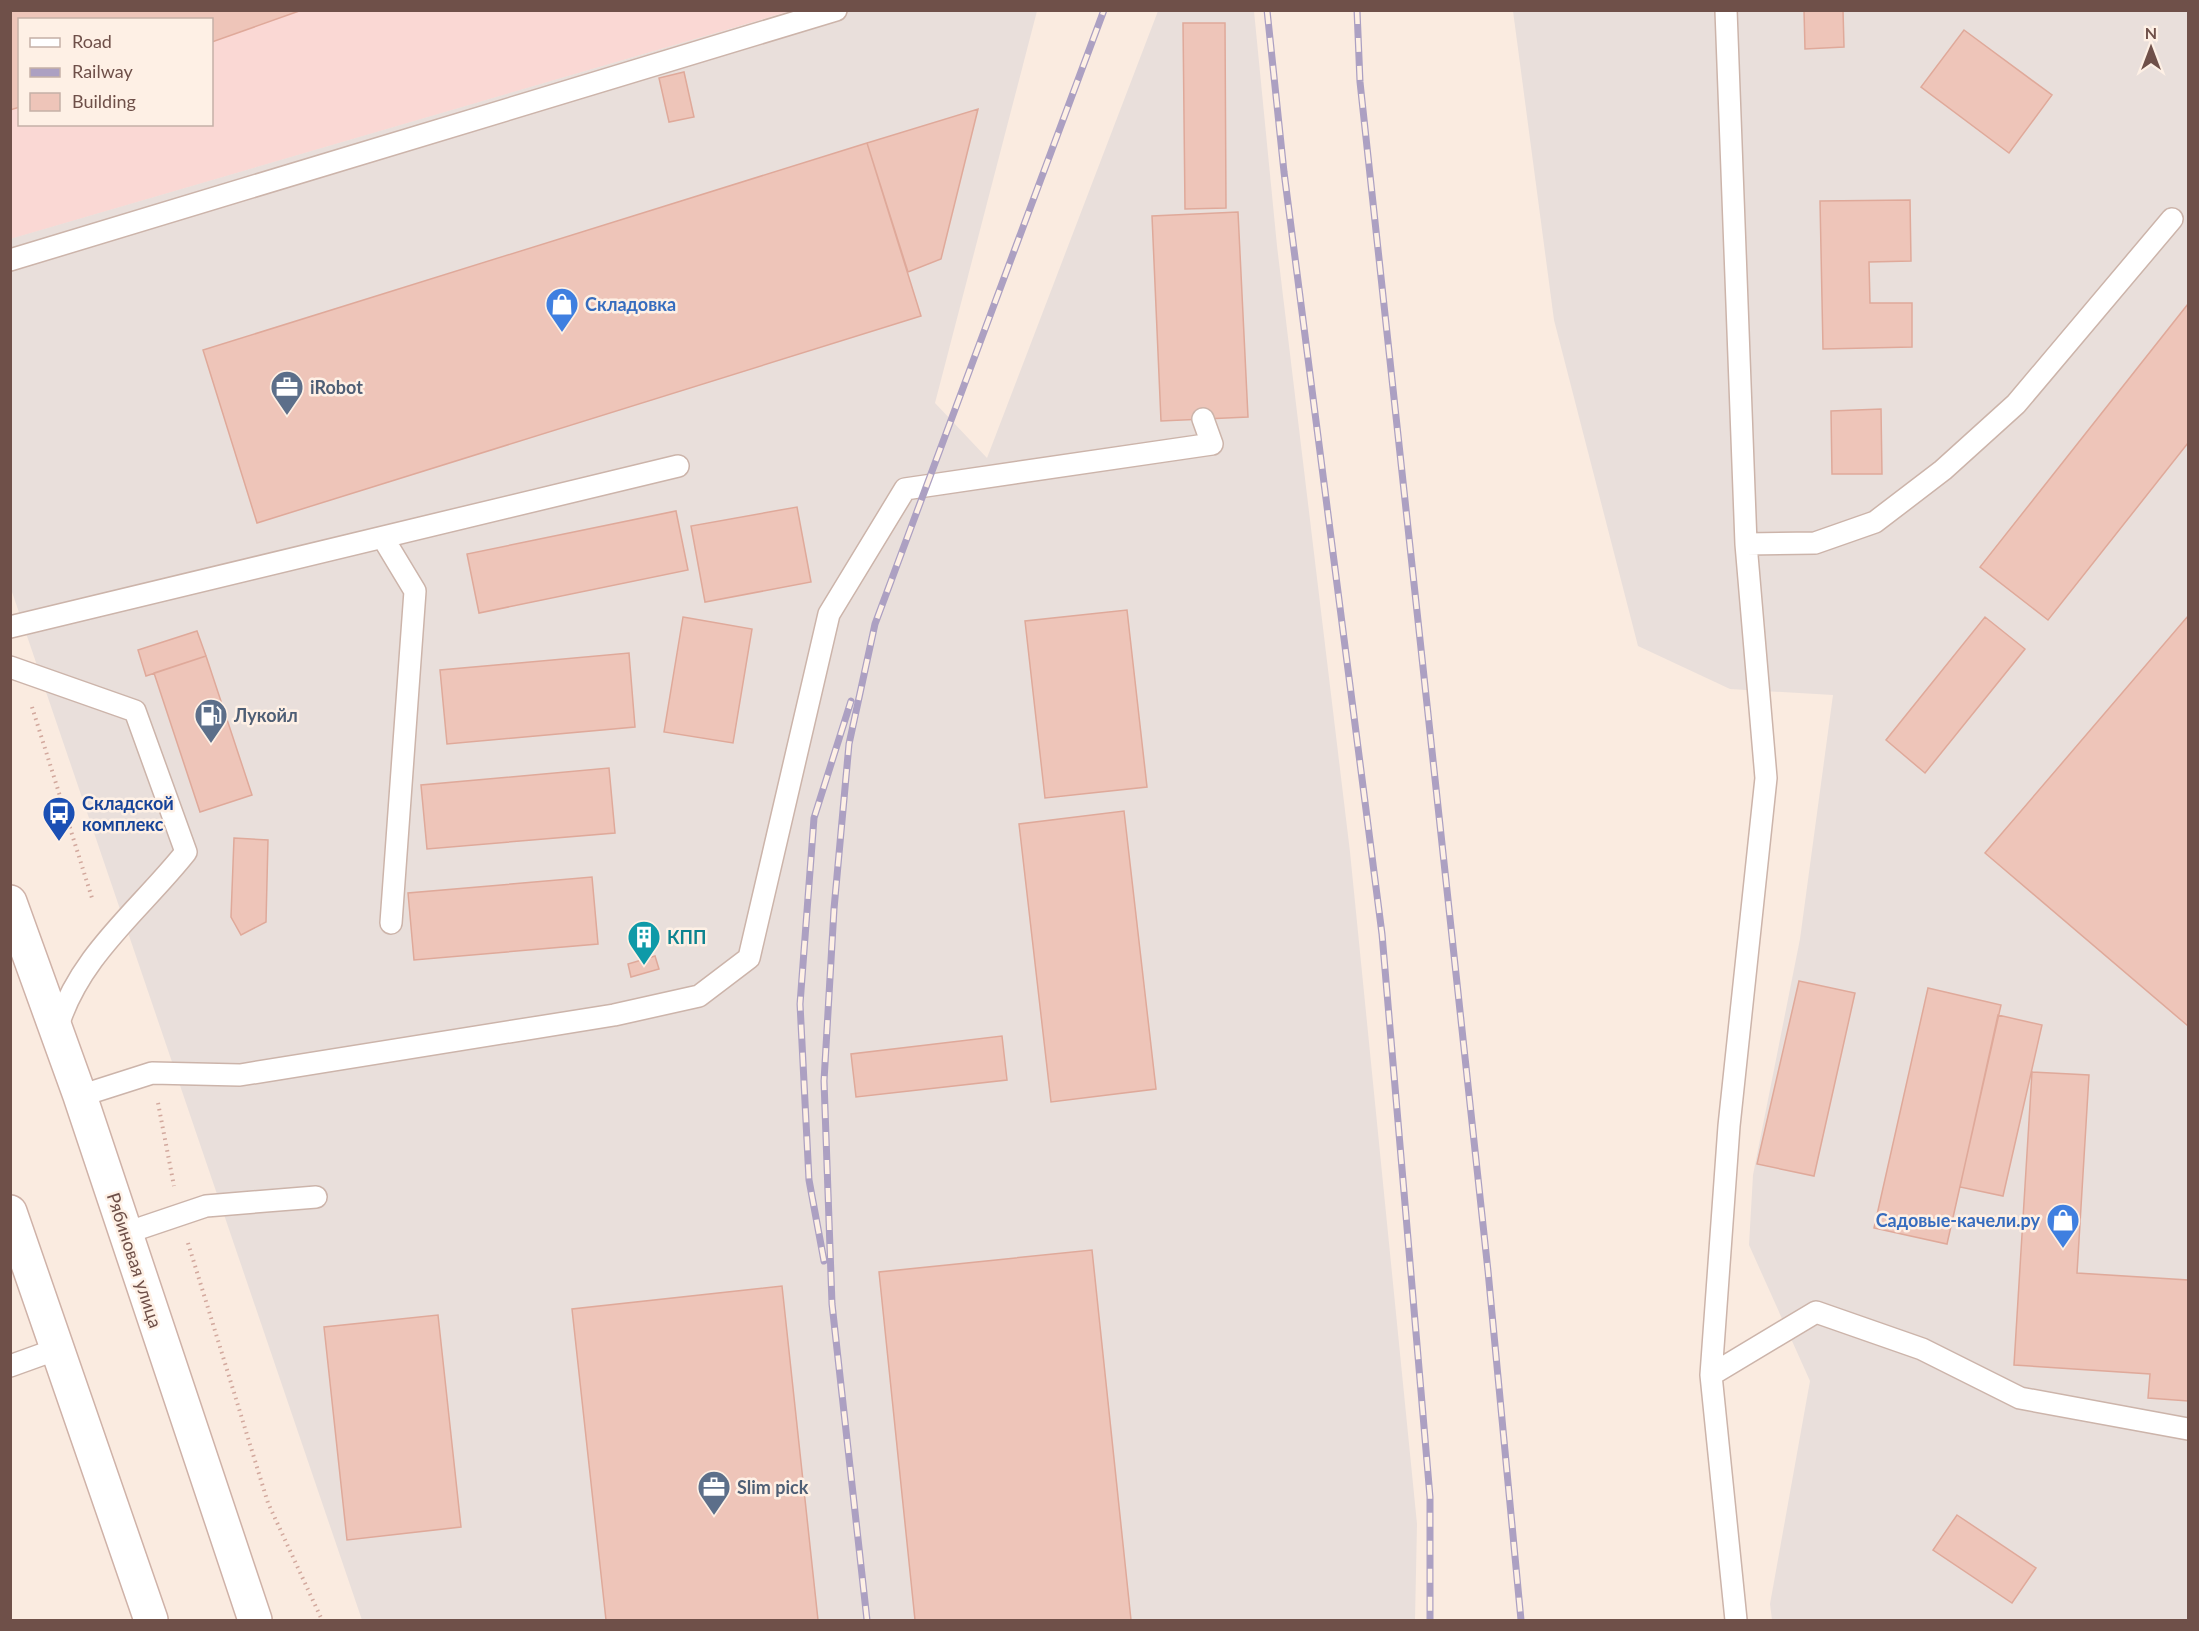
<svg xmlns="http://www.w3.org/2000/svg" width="2199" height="1631" viewBox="0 0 2199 1631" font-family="Lato,sans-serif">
	<rect width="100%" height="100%" fill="#faebe0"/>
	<path fill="#fad8d4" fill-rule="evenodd" d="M11,11H791L11,239ZM20,20H212V124H20Z"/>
	<path fill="#e9dfdb" d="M791,11H1037L935,403L987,458L1158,11H1254L1277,246L1350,852L1417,1524L1415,1620H362L11,589L10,239Z
		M1513,11H2188V1620H1772L1770,1604L1810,1381L1749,1245L1753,1175L1800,939L1833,695L1730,689L1638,646L1554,320Z"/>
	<path fill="#eec5b9" stroke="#dfa99a" stroke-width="1.5" d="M10,10H302L212,42V20H20V107L10,110Z
		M1804,10H1843L1844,47L1805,49Z
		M1183,23H1225L1226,208L1185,209Z
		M1964,30L2052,95L2009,153L1921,87Z
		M684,72L694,117L669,122L659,78Z
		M978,109L941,259L908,272L867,143Z
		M867,143L921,316L257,523L203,350Z
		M1910,200L1911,261L1869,262L1870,303H1912V347L1823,349L1820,201Z
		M1238,212L1248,417L1161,421L1152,216Z
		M2188,304V443L2048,620L1980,567Z
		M1881,409L1882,474H1832L1831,411Z
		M797,507L811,582L705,602L691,526Z
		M676,511L688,570L479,613L467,554Z
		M1127,610L1147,787L1045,798L1025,621Z
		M2188,616V1026L1985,853Z
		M683,617L752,629L733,743L664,732Z
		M1985,617L2025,649L1925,773L1886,740Z
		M197,631L206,656L146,676L138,650Z
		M629,653L635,727L447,744L440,670Z
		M206,656L252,795L200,812L154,673Z
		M609,768L615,833L427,849L421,785Z
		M1124,811L1156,1089L1051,1102L1019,824Z
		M234,838L268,840L266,922L241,935L231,917Z
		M592,877L598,944L414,960L408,893Z
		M655,956L659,969L631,977L628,964Z
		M1799,981L1855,993L1814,1176L1757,1164Z
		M1928,988L2001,1005L1947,1244L1874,1228Z
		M1998,1015L2042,1025L2003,1196L1960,1187Z
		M1002,1036L1007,1080L856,1097L851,1054Z
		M2032,1072L2089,1075L2077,1273L2188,1280V1401L2148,1398L2150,1374L2014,1365Z
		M1092,1250L1131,1620H915L879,1272Z
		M782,1286L818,1620H606L572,1309Z
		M438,1315L461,1527L347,1540L324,1327Z
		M1957,1515L2036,1568L2012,1603L1933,1550Z"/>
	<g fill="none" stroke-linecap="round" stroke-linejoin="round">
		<defs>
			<path id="lane" d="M1726,10L1746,544L1766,778L1729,1126L1711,1375L1736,1620
				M10,260L836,10
				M383,538L415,591L391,923
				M1746,544L1815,543L1875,522L1943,470L2016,404L2172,219
				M10,627L678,466
				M10,667L135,711L186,852C141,909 78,956 57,1029
				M80,1096L152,1073L240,1075L614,1015L699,996L749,958L829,614L905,489L1212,444L1203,419
				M126,1233L206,1206L316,1197
				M10,1366L60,1348
				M1711,1375L1816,1312L1922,1349L2020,1398L2188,1429"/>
			<path id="secondary" d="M10,902L80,1096L255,1620
				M10,1212L151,1620"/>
		</defs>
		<use href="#lane" stroke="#ccb4aa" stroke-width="24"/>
		<use href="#secondary" stroke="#cfb2a8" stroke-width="36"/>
		<path stroke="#d2a89d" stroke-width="4" stroke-dasharray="1.5 4.5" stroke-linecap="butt" d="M32,707L92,898
			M158,1103L174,1186
			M188,1243L268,1503L322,1620"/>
		<use href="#lane" stroke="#fff" stroke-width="21"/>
		<use href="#secondary" stroke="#fff" stroke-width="33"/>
		<defs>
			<path id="rail" d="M1267,10L1284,172L1382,934L1430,1497V1620
				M1357,10L1360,82L1488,1271L1521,1620
				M824,1261L809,1180L800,1004L814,818L851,701
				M867,1620L832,1304L824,1081L834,909L849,744L875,624L1104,10"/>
		</defs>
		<use href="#rail" stroke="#aca0c2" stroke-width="7"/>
		<use href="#rail" stroke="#fef0e5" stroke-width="4.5" stroke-dasharray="14" stroke-linecap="butt"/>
	</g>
	<defs>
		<symbol id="shop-pin" viewBox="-11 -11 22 30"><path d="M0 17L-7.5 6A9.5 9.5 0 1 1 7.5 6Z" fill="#3f7fe0" stroke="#fef0e5"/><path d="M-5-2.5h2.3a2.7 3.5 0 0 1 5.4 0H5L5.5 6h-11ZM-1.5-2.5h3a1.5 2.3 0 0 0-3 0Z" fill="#fff"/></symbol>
		<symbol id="office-pin" viewBox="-11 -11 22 30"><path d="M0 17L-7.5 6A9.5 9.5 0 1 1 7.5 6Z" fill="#5c6f8a" stroke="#fef0e5"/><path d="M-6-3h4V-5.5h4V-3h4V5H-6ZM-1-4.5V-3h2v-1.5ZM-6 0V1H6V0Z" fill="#fff"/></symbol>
		<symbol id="fuel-pin" viewBox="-11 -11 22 30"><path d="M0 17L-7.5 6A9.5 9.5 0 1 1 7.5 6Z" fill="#5c6f8a" stroke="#fef0e5"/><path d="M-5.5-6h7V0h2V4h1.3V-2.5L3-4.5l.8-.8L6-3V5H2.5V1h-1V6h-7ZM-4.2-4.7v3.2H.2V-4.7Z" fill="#fff"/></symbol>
		<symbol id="bus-pin" viewBox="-11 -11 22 30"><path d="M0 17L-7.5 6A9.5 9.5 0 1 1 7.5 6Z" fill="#1a4fb4" stroke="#fef0e5"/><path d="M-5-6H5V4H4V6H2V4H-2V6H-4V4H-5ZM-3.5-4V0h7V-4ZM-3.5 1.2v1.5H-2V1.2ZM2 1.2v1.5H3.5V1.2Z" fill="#fff"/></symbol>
		<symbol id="building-pin" viewBox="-11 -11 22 30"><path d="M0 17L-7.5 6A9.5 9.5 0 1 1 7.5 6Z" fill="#0f9aa8" stroke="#fef0e5"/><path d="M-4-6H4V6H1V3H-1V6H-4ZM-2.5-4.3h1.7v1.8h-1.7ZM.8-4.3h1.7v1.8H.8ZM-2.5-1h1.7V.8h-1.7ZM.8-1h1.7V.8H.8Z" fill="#fff"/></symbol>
	</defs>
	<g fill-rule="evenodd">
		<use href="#shop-pin" x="543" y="285" width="38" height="52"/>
		<use href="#office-pin" x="268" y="368" width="38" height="52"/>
		<use href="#fuel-pin" x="192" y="696" width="38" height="52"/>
		<use href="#bus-pin" x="40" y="794" width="38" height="52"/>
		<use href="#building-pin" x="625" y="918" width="38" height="52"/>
		<use href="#shop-pin" x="2044" y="1201" width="38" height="52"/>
		<use href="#office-pin" x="695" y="1468" width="38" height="52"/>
	</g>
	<g text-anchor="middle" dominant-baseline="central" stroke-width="5" stroke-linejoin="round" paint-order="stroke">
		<g font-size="18" font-weight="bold" fill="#366cbe" stroke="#fef0e5" text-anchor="start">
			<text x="585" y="304">Складовка</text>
			<text x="2040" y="1220" text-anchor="end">Садовые-качели.ру</text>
		</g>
		<g font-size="18" font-weight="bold" fill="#4e5e75" stroke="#fef0e5" text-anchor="start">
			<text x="310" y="387">iRobot</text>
			<text x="234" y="715">Лукойл</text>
			<text x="737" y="1487">Slim pick</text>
		</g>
		<g font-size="18" font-weight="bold" fill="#164399" stroke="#fef0e5" text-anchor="start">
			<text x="82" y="803">Складской<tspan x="82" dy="21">комплекс</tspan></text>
		</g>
		<g font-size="18" font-weight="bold" fill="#0d838f" stroke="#fef0e5" text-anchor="start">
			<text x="667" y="937">КПП</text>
		</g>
		<g font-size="18" fill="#6f5049" stroke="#fef0e5">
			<text transform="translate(135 1260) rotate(72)">Рябиновая улица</text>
		</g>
	</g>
	<rect width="2199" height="1631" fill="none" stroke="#6f5049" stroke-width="24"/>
	<rect x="18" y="18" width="195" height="108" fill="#fef0e5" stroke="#c5b0a7" stroke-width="1.5"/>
	<rect x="30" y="38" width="30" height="9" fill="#ffffff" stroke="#c5b0a7" stroke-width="1.5"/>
	<text x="72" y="48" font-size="18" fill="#6f5049">Road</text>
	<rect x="30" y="68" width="30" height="9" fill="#aca0c2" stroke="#c5b0a7" stroke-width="1.5"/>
	<text x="72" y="78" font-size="18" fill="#6f5049">Railway</text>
	<rect x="30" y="93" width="30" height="18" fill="#eec5b9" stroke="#c5b0a7" stroke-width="1.5"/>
	<text x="72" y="108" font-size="18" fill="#6f5049">Building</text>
	<g transform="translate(2151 48)" stroke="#fef0e5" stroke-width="4.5" paint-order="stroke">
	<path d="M0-4.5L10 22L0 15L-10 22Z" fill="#6f5049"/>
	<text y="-9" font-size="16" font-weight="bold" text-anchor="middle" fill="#6f5049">N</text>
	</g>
</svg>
